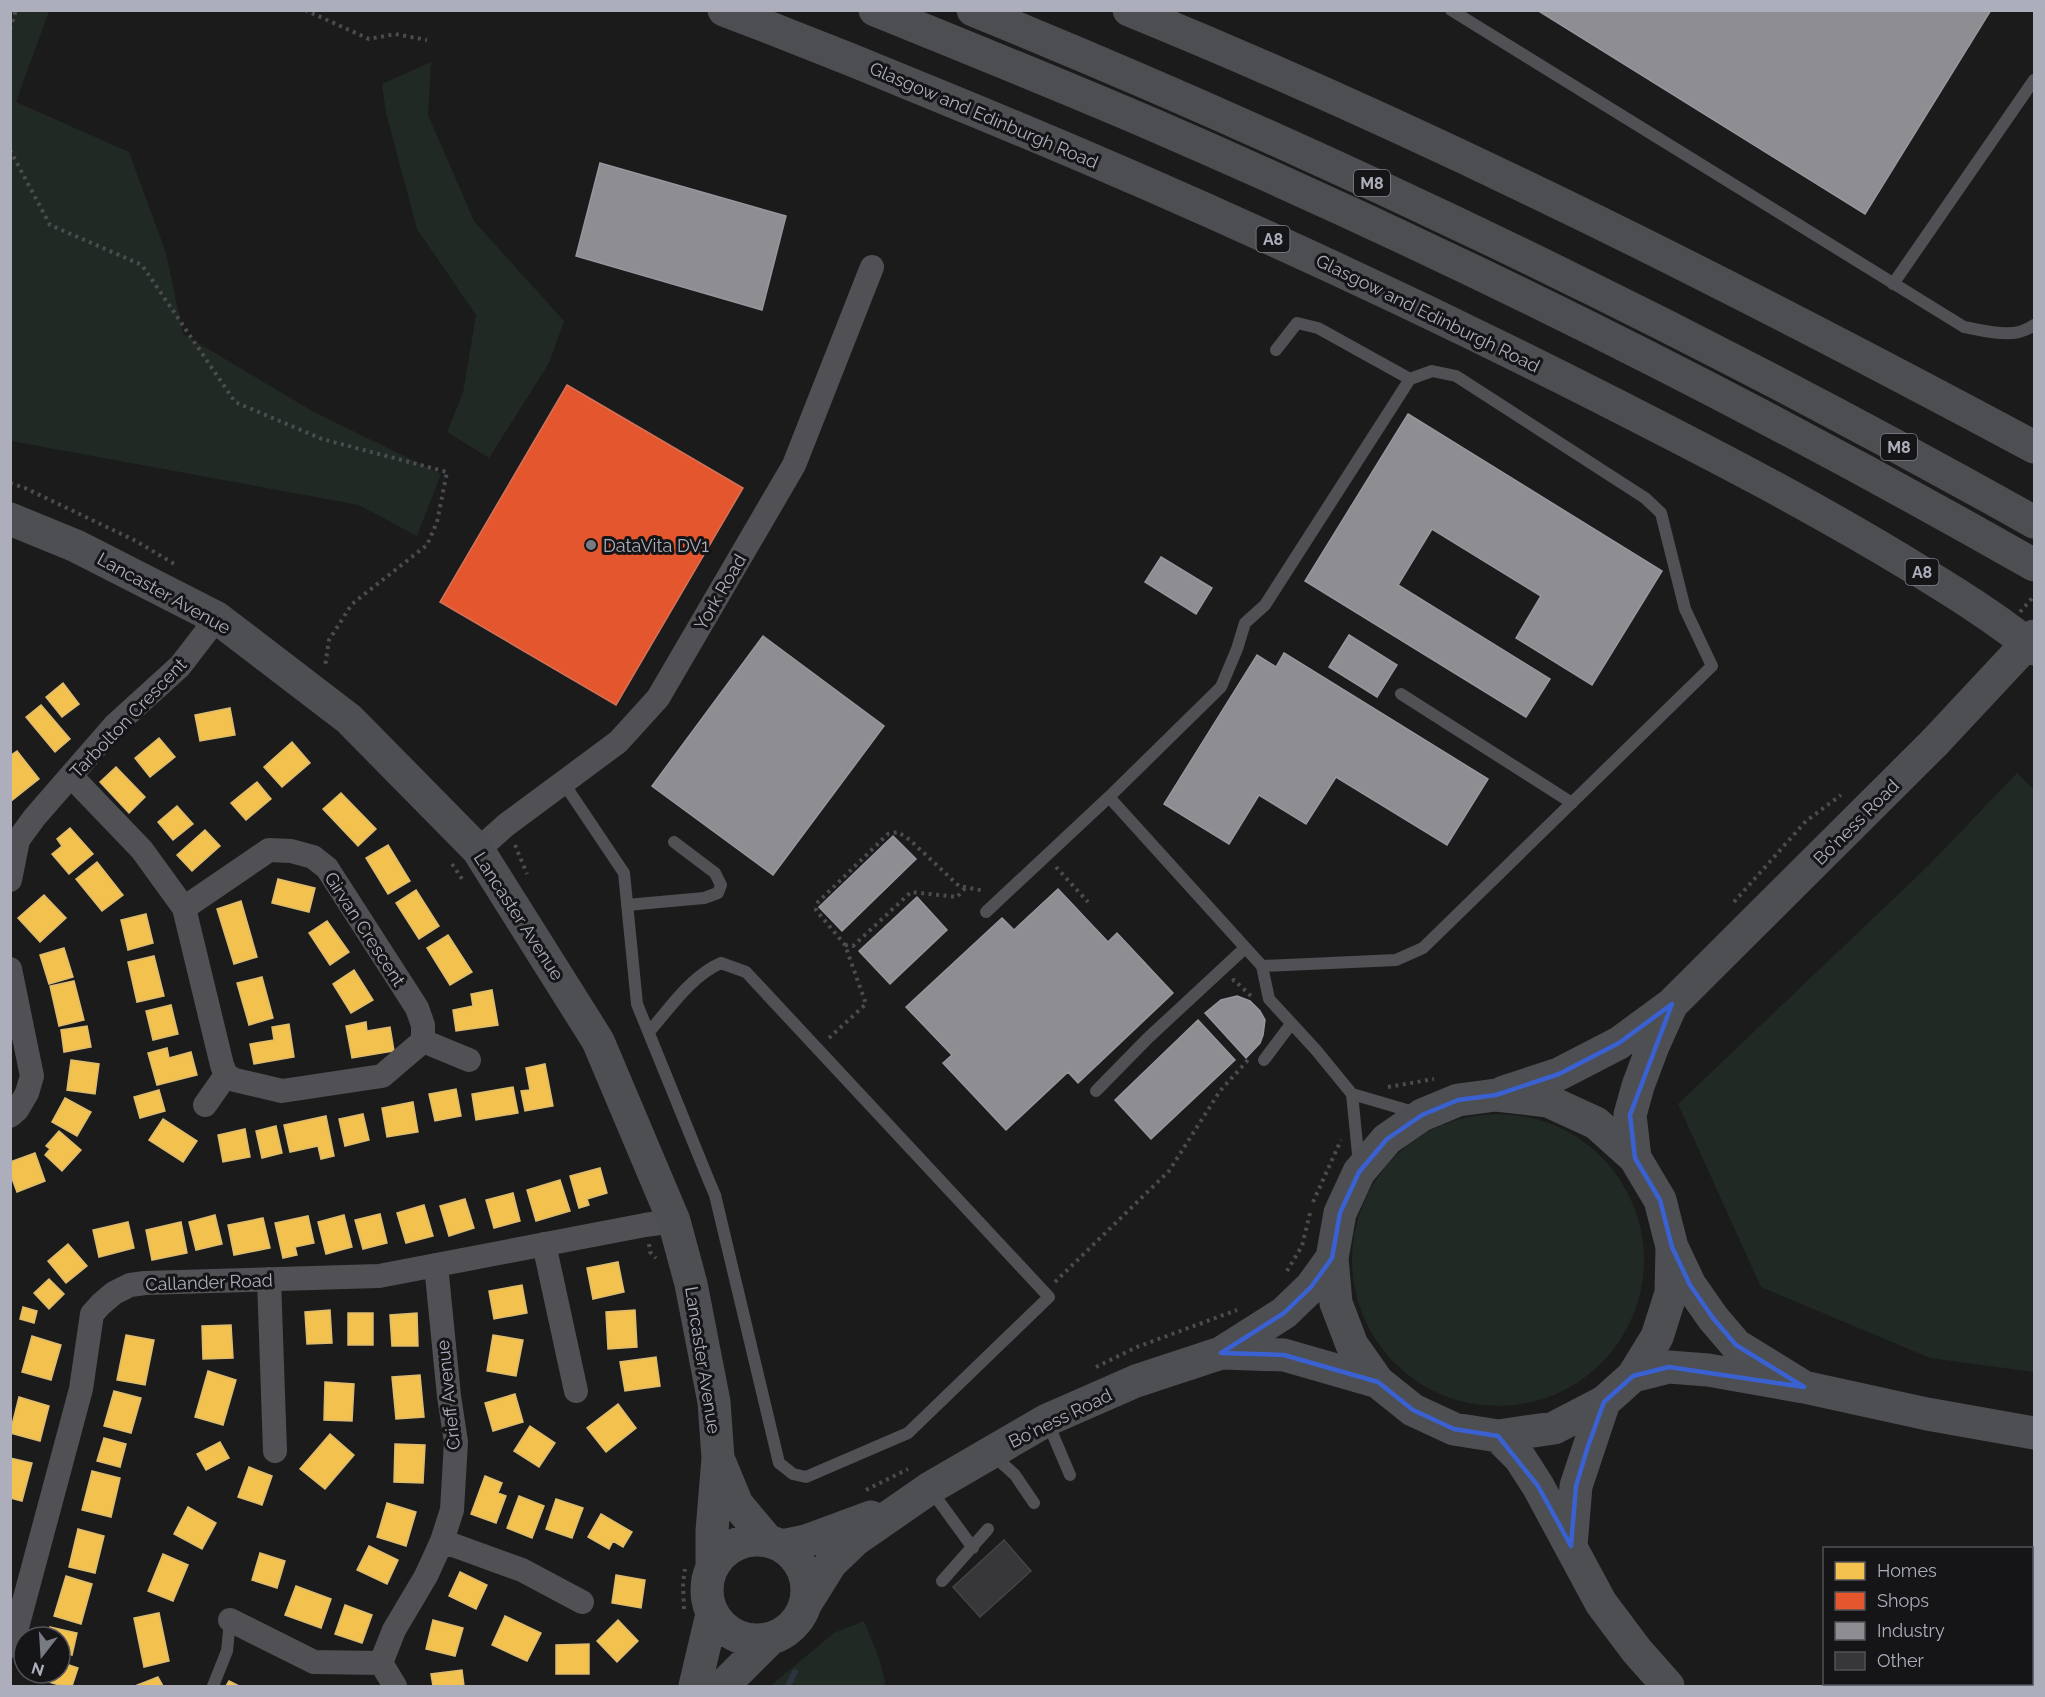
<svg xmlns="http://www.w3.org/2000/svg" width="2045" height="1697" viewBox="0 0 2045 1697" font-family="Raleway,sans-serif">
	<rect width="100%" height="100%" fill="#1b1b1b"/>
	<path fill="#202923" d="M10,11H49L16,102L129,152L166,253L183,334L314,412L441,474L417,536L359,505L11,441Z
		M431,62L428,115L474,221L564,321L549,363L489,458L447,432L463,393L476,315L417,229L386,113L382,84Z
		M2017,773L2034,790V1372L1930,1358L1761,1287L1678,1104L1928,866Z
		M1352 1260a146 146 0 1 1 292 0a146 146 0 1 1-292 0Z
		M864,1621L879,1658L886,1686H770L834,1633Z
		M2034,1626V1686H1974L1977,1684H2032V1629Z"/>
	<path fill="#f2c14e" stroke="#ddbb6f" stroke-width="1.5" d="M63,683L79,704L62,717L46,697Z
		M41,705L70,739L55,752L26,717Z
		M230,708L235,735L200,741L195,715Z
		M159,738L175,757L150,777L135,758Z
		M292,742L310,763L282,787L264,767Z
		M17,751L39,779L10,802V756Z
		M116,767L145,797L129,813L100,782Z
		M257,782L271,799L246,820L231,803Z
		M341,793L376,829L358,846L323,809Z
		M177,806L193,824L173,840L158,822Z
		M70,828L93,854L69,874L52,854L62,846L57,839Z
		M205,830L220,846L192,871L177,855Z
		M388,845L410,881L388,894L366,858Z
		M97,862L123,895L102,911L76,879Z
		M278,879L315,888L309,912L272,903Z
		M416,890L439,926L419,939L396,903Z
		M44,895L66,918L40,942L18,918Z
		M241,901L257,957L234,964L217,909Z
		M146,914L153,943L128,950L121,920Z
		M327,921L349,952L330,965L309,933Z
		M448,935L472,972L450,985L427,948Z
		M64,948L73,977L49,984L40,955Z
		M154,956L164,996L137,1002L128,962Z
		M354,970L373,1000L351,1013L333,984Z
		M262,977L273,1018L249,1025L237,983Z
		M74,981L84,1020L59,1026L50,986Z
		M492,990L498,1025L456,1031L453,1010L473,1006L471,994Z
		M171,1005L178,1034L153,1040L146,1011Z
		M366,1022L367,1031L390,1027L394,1051L352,1058L346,1026Z
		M289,1024L294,1057L254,1064L250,1044L274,1040L272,1027Z
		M87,1026L91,1047L64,1052L61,1030Z
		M167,1048L169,1058L191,1052L197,1075L157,1085L148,1053Z
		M71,1060L99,1064L95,1094L67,1090Z
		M545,1064L553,1106L525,1111L521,1091L530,1090L526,1068Z
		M513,1087L518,1113L476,1120L472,1094Z
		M456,1089L461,1116L435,1121L429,1094Z
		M159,1090L165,1111L140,1118L134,1097Z
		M65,1098L91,1112L77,1136L52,1122Z
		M413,1102L418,1132L387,1137L382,1108Z
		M363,1114L369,1140L345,1146L339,1119Z
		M326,1116L334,1156L321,1159L318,1146L290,1152L284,1125Z
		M163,1119L197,1141L183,1162L149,1140Z
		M276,1126L282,1153L262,1158L256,1131Z
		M245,1129L250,1157L223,1162L218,1135Z
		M59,1131L81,1150L62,1171L45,1155L50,1149L46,1146Z
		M35,1153L45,1181L17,1192L10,1173V1162Z
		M600,1168L607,1193L587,1199L589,1205L579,1208L570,1176Z
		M560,1180L570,1211L536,1221L527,1190Z
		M513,1193L520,1221L494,1228L486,1200Z
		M465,1199L474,1228L449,1236L440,1206Z
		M424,1205L433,1236L406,1243L397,1213Z
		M380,1214L387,1243L363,1249L355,1220Z
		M215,1215L222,1244L196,1250L189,1222Z
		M344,1215L352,1247L326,1254L318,1222Z
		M308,1216L314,1243L295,1247L297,1255L283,1258L275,1223Z
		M263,1218L270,1248L234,1255L228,1225Z
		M128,1222L134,1248L99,1257L93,1230Z
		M181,1222L187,1253L152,1260L146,1230Z
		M68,1244L87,1266L66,1283L48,1261Z
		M618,1262L624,1292L593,1299L587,1268Z
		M49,1279L64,1294L49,1309L34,1293Z
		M522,1285L527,1313L494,1319L489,1291Z
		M23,1307L37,1311L34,1323L20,1319Z
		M330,1310L332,1343L307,1344L305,1312Z
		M635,1310L637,1347L608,1349L606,1312Z
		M348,1313H373V1345H348Z
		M417,1313L418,1346H392L390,1315Z
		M231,1325L233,1358L203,1359L202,1326Z
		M126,1335L154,1340L145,1385L117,1380Z
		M493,1335L523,1340L516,1376L487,1371Z
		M32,1336L61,1345L51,1380L22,1372Z
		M656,1357L660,1386L625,1391L620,1362Z
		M208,1371L236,1380L223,1425L195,1417Z
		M420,1375L424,1417L396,1419L392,1377Z
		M325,1382L354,1384L352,1421L324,1420Z
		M114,1391L141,1398L131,1433L104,1426Z
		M515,1394L523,1422L493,1431L485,1403Z
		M19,1397L49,1406L40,1441L10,1433Z
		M618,1404L636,1428L606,1452L587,1428Z
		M530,1426L555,1443L539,1467L514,1451Z
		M330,1434L354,1455L325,1489L300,1469Z
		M104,1438L126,1444L120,1467L97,1461Z
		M220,1442L229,1458L206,1470L197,1454Z
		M395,1444L425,1445L423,1483L394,1482Z
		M10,1458L32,1463L22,1501L10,1498Z
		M249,1467L272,1476L262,1505L238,1497Z
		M92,1471L120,1478L111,1517L82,1510Z
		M485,1476L502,1483L498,1493L506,1496L496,1523L471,1514Z
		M519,1496L544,1506L532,1538L507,1528Z
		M556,1499L583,1508L572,1538L546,1529Z
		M387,1503L416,1512L406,1546L377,1537Z
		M188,1507L216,1523L202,1549L174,1534Z
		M601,1514L632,1532L623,1547L613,1541L609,1549L588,1537Z
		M78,1529L104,1536L95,1573L69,1567Z
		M369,1546L398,1560L387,1584L357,1570Z
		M260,1553L285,1561L277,1588L252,1580Z
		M163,1554L188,1565L173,1601L148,1591Z
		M460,1572L487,1585L476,1609L449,1596Z
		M616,1575L645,1580L641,1608L612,1603Z
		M66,1576L92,1584L81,1624L54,1616Z
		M296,1586L331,1599L321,1628L285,1615Z
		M345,1605L372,1615L362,1643L335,1634Z
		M159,1613L169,1661L144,1667L134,1618Z
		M505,1616L541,1633L527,1661L492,1645Z
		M433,1620L463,1628L455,1656L426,1649Z
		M618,1620L638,1641L617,1662L597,1641Z
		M50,1627L77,1633L72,1655L60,1652V1637H47Z
		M589,1644V1674H556V1645Z
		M60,1662L78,1668L72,1686H63L45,1681L48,1673H60Z
		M462,1670L464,1686H433L431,1674Z
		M158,1677L163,1686H135Z
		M229,1681L239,1686H226Z"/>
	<path fill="#e4572e" stroke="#d37159" stroke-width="1.5" d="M567,385L743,488L616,705L440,602Z"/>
	<path fill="#8d8d92" stroke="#96979f" stroke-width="1.5" d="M1537,10H1991L1865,214Z
		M600,163L786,216L762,310L576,256Z
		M1408,414L1662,571L1592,685L1516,638L1541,596L1432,529L1398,585L1550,679L1526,717L1305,581Z
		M1161,557L1212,588L1196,614L1145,582Z
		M1349,635L1397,665L1377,697L1329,667Z
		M763,636L884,726L773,875L652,786Z
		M1284,653L1488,779L1447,845L1336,777L1306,824L1259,795L1229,844L1164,804L1257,655L1276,667Z
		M893,836L916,859L842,931L819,907Z
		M1058,889L1108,942L1117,933L1173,993L1078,1083L1068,1072L1006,1130L943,1063L952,1055L906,1007L1002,918L1014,930Z
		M917,897L947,930L890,984L859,951Z
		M1237,996L1250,1001L1260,1011L1265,1020L1263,1035L1260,1043L1246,1058L1205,1013L1221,1000Z
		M1198,1020L1235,1060L1151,1139L1115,1100Z"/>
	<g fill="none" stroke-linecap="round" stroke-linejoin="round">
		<path stroke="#2d343e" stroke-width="6" d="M788,1686L795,1672"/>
	</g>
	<path fill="#373739" stroke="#434447" stroke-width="1.5" d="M1004,1540L1031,1571L980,1617L953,1587Z"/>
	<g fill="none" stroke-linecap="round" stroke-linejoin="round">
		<path stroke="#4c4c50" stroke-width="4" stroke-dasharray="3 4.5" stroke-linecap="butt" d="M305,10L369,39L395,34L427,40
			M10,29L16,10
			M10,150L50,225L142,265L235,402L322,439L447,472L437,522L427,545L352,604L329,640L325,667
			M10,483L25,488L136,541L176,565
			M515,845L527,874
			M452,864L464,882
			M1056,867L1088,902
			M1734,902L1806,821L1841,795
			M845,945L853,946L911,892L957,897L966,887
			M1232,981L1234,980L1251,996
			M829,1038L866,1004L845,945L816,910L818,902L888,834L898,832L910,840L959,886L985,891
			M1388,1087L1434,1079
			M1313,1202L1341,1140
			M649,1244L650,1252L656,1258
			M1287,1271L1302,1246L1311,1209
			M1055,1282L1169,1171L1220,1091L1248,1060
			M1096,1367L1137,1347L1237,1310
			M866,1490L908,1469
			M684,1609L683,1583L685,1569"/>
		<path stroke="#515155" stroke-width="12" d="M1451,10L1964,327C1987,331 2014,340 2034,325
			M1893,284L2034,80
			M1276,350L1297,323L1318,328L1410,379
			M1401,694L1572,803
			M563,782L624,873L637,1004L709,1181L715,1195L779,1463L793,1474L806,1477L908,1433L1049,1297L746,972L721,963C691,976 670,1008 649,1032
			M1109,797L1262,966L1269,999L1316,1050L1352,1094L1359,1164
			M627,905L704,898L718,893L721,885L715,873L674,842
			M986,912L1109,797L1221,687L1237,649L1245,623L1265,605L1410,379L1432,371L1456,376L1645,498L1661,513L1685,609L1712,666L1423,948L1396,960L1262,966
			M1264,1060L1291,1024
			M1096,1091L1148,1038L1245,948
			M1352,1094L1417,1113
			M1047,1421L1070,1475
			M991,1453L1015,1475L1034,1503
			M930,1489L973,1548
			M942,1581L988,1529
			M213,1686L227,1651L230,1620"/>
		<path stroke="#515155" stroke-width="24" d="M71,776L142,850L184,908L222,1065L226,1075L235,1080L282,1091L382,1076L423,1041V1025L417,1008L327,868L313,857L291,851L269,850L184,908
			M478,850L506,825L618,742L658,698L794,465L872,267
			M10,880L18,840L34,818L114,726L180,666L217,618
			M10,969L32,1076L27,1093L17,1110L10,1116
			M423,1041L469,1060
			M205,1105L226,1075
			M544,1244L576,1391
			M269,1279L275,1451
			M442,1541L522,1570L582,1602
			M230,1620L314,1662L381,1663
			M10,1646L15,1635L81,1389L92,1314L101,1304L114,1293L130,1285L145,1283L379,1276L645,1225L674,1221
			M395,1686L381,1663L394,1630L426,1576L442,1541L452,1510L456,1442L449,1396L436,1265"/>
		<path stroke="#4e4f53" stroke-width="33" d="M10,519L76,546L217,618L349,719L478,850L598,1041L674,1221L691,1284L714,1402L718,1458L712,1531V1567
			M1504,1092L1559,1074L1619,1043L1672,1004L1935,742
			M1635,1158L1630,1115L1638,1086L1653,1046L1671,1006
			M1672,1247L1671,1293L1657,1337L1633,1376L1604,1402L1554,1428L1498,1436L1454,1429L1413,1410L1378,1382L1352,1345L1336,1303L1332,1258L1340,1213L1359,1172L1387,1139L1422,1115L1458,1100L1496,1095L1548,1101L1596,1123L1635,1158L1660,1200L1672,1247L1690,1285L1713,1318L1736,1345L1804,1387
			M1221,1353L1284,1355L1378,1382
			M1633,1376L1669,1367L1708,1370L1804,1387L1927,1414L2034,1433
			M1498,1436L1520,1458L1538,1486L1601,1603L1637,1651L1668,1686
			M720,1463L737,1504L767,1540
			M707 1590a50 50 0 1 1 100 0a50 50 0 1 1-100 0Z
			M782,1546L806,1541L871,1517
			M1571,1546L1576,1486L1604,1402
			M806,1603L831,1563L855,1540L930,1488L1047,1420L1136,1381L1221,1353L1284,1313L1311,1287L1332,1258
			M695,1686L712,1614
			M723,1686L770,1639"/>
		<path stroke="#4d4e51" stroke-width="33" d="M724,10C800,39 875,69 949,100C1174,192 1394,292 1610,402C1712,454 1815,507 1913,567C1954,592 1996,618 2034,649
			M875,10C969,48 1063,86 1156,126C1456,256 1750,403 2034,565
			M973,10C1338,159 1692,330 2034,522
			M1129,10C1440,137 1739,289 2034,447"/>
		<path stroke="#4c4c50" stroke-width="4" stroke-dasharray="3 4.5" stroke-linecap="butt" d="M2020,612L2034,596"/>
		<path stroke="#4e4f53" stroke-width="33" d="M1935,742L2034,636"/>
	</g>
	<path fill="none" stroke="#3a61d2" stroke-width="4.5" stroke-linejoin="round" d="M1672,1004L1630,1115L1635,1158L1660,1200L1672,1247L1690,1285L1713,1318L1736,1345L1804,1387L1669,1367L1633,1376L1604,1402L1588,1446L1576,1486L1571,1546L1538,1486L1498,1436L1454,1429L1413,1410L1378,1382L1284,1355L1221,1353L1284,1313L1311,1287L1332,1258L1340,1213L1359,1172L1387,1139L1422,1115L1458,1100L1496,1095L1559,1074L1619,1043Z"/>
	<circle fill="#797b84" stroke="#151517" stroke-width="2" cx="591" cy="545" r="6"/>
	<g text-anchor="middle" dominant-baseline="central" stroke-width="6" stroke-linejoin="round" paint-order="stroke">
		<g fill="#151517" stroke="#7f808a" stroke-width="1.5">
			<rect x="1354" y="170" width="36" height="26" rx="4.5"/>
			<rect x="1256.5" y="226" width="33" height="26" rx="4.5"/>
			<rect x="1881" y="434" width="36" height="26" rx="4.5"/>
			<rect x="1905.5" y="559" width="33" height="26" rx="4.5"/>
		</g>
		<g font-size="16" font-weight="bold" fill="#acaebc">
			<text x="1372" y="183">M8</text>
			<text x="1273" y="239">A8</text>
			<text x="1899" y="447">M8</text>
			<text x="1922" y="572">A8</text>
		</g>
		<g font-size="18" fill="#acaebc" stroke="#151517">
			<text transform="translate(984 115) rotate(23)">Glasgow and Edinburgh Road</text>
			<text transform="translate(1428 313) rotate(26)">Glasgow and Edinburgh Road</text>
			<text transform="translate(720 592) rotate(-60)">York Road</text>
			<text transform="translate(164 593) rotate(29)">Lancaster Avenue</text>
			<text transform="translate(128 718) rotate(-46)">Tarbolton Crescent</text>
			<text transform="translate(1856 822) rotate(-45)">Bo'ness Road</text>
			<text transform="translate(519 916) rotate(57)">Lancaster Avenue</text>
			<text transform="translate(365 929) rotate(57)">Girvan Crescent</text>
			<text transform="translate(209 1282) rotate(-2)">Callander Road</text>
			<text transform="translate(703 1360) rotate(81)">Lancaster Avenue</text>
			<text transform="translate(448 1395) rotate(-96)">Crieff Avenue</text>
			<text transform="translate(1060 1418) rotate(-26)">Bo'ness Road</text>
		</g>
		<g font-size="18" fill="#acaebc" stroke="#151517" text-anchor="start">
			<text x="603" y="545">DataVita DV1</text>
		</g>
	</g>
	<rect width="2045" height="1697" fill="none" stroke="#acaebc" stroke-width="24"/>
	<rect x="1823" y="1547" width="210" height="138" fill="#151517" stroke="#515259" stroke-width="1.5"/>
	<rect x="1835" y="1562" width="30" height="18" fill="#f2c14e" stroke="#515259" stroke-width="1.5"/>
	<text x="1877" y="1577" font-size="18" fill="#acaebc">Homes</text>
	<rect x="1835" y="1592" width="30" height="18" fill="#e4572e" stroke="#515259" stroke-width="1.5"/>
	<text x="1877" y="1607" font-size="18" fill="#acaebc">Shops</text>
	<rect x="1835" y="1622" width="30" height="18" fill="#8d8d92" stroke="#515259" stroke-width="1.5"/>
	<text x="1877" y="1637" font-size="18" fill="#acaebc">Industry</text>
	<rect x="1835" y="1652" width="30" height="18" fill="#373739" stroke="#515259" stroke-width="1.5"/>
	<text x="1877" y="1667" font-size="18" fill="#acaebc">Other</text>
	<g transform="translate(42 1655) rotate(197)"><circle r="28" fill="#151517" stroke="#515259" stroke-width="1.5"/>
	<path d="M0-4.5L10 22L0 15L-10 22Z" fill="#797b84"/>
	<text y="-9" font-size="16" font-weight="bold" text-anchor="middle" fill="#acaebc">N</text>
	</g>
</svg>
